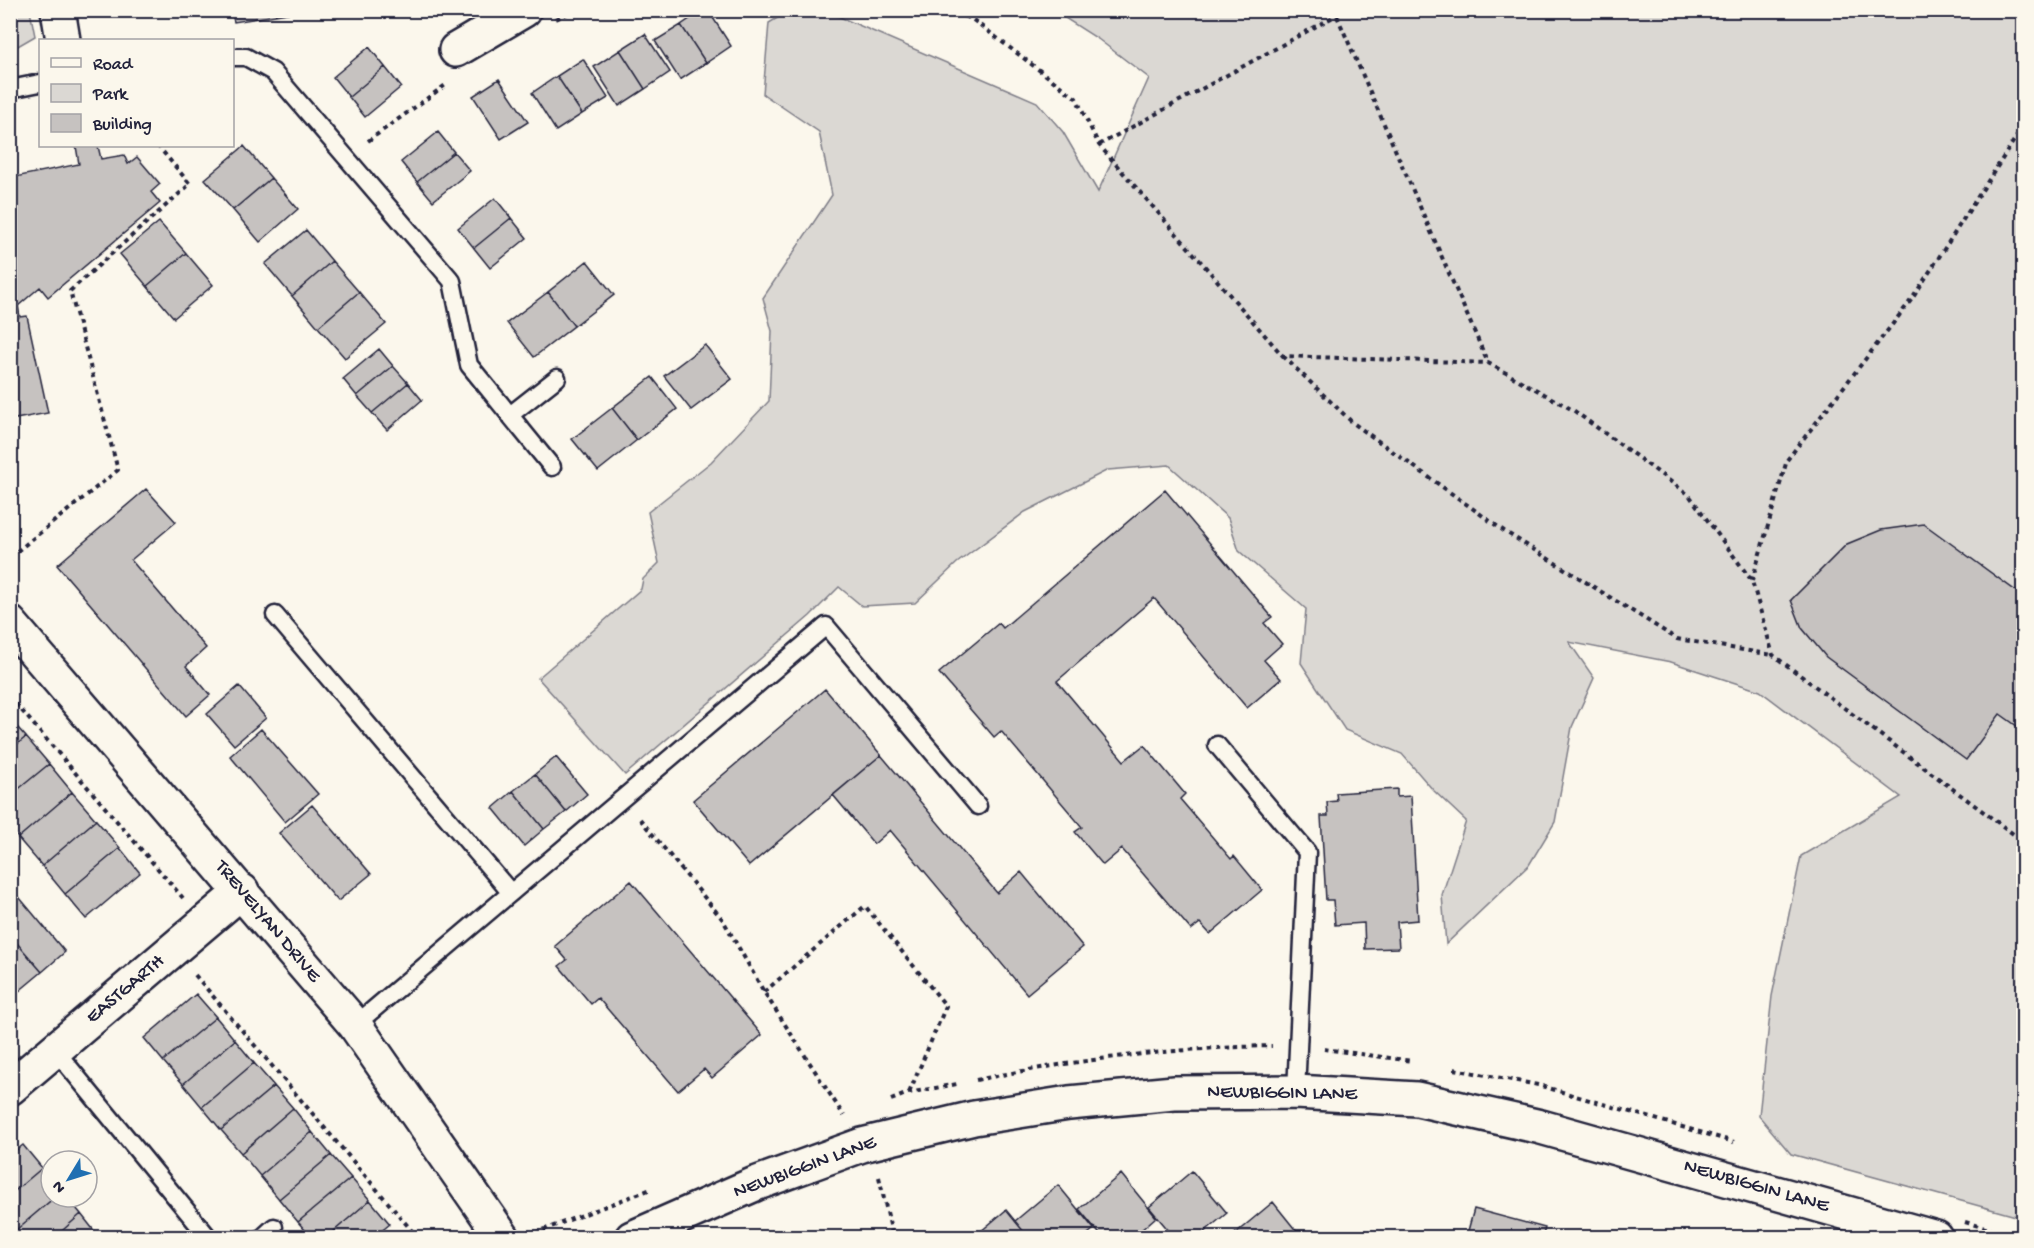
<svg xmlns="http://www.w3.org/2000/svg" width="2034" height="1248" viewBox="0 0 2034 1248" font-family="'Gochi Hand',sans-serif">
	<rect width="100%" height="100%" fill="#fbf7ec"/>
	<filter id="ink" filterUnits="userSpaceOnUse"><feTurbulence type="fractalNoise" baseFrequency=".0167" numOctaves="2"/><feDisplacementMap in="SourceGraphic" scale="12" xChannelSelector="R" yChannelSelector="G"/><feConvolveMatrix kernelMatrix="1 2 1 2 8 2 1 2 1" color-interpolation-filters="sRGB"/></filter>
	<g filter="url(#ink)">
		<path fill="#dbd8d3" stroke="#7e7d87" stroke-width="1.5" d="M11,10L30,11L35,36L11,50Z
			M789,11H826L1037,102L1063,132L1098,192L1149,78L1098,39L1054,11H2023V1218L1791,1154L1759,1116L1772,996L1801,856L1901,797L1760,691L1671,662L1569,642L1594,678L1572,727L1555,822L1529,865L1446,944L1442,895L1466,821L1433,790L1402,754L1345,730L1301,663L1306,609L1239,551L1228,518L1169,465L1108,470L1025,512L957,563L915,603L862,606L839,587L810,616L625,775L538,678L641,589L643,579L659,563L648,512L711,462L769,401L772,331L763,298L832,195L819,132L763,94L769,23Z"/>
		<path fill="#c6c2c0" stroke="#22223b" stroke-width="1.5" d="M231,10H275L276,15L234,22Z
			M275,10H305L276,15Z
			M703,10H708L731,46L706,63L681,25Z
			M681,25L706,63L680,80L655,41Z
			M645,34L670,72L645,89L620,50Z
			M369,47L385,67L349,97L333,77Z
			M620,50L645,89L619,106L594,67Z
			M583,59L608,98L582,114L557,76Z
			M385,67L401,87L365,117L349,97Z
			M557,76L582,114L556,131L532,93Z
			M499,79L528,122L501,139L473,96Z
			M438,132L454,152L417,182L401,162Z
			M76,146H98L101,159L124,155L128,164L137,157L160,184L151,192L160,203L48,297L40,287L18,306L20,317L27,316L48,413L10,420V178L79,164Z
			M244,146L271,178L233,210L205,179Z
			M454,152L470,171L433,201L417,182Z
			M271,178L298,209L260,242L233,210Z
			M495,198L511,218L474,248L458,228Z
			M511,218L527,238L490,268L474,248Z
			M159,222L186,253L147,286L120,254Z
			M306,230L332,261L292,296L265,264Z
			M186,253L213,285L174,318L147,286Z
			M332,261L359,292L318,327L292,296Z
			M587,261L614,295L574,326L548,292Z
			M359,292L386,324L345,358L318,327Z
			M548,292L574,326L534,357L507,323Z
			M705,345L732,379L691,410L664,376Z
			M379,349L393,366L357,396L343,379Z
			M393,366L408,383L372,413L357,396Z
			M652,377L677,409L637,440L612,408Z
			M408,383L422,400L387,430L372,413Z
			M612,408L637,440L598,471L572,439Z
			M146,489L176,522L131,560L206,648L186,666L210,695L186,716L57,565Z
			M1165,490L1272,617L1264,623L1282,644L1264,660L1281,679L1247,708L1154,598L1057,681L1124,761L1144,745L1185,794L1180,799L1231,859L1234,856L1262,890L1210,934L1200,923L1191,930L1122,849L1103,865L1075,832L1082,827L1001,731L994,737L939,673L999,623L1003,628Z
			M1924,524L2024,597V731L2000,714L1966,760L1826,657L1802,628L1791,600L1847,544L1881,530Z
			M239,686L266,718L234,745L207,714Z
			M825,689L881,755L749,866L693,800Z
			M10,719L26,737L10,750Z
			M261,729L318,794L285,822L230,756Z
			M26,737L49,764L10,796V750Z
			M881,755L997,893L1021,872L1083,947L1027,994L890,830L874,844L833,795Z
			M556,757L587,794L566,812L535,774Z
			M49,764L72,792L18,838L10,829V796Z
			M535,774L566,812L544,829L513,791Z
			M1397,789V797L1411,796L1418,920L1397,922L1399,948L1365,949L1364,923L1335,925L1333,900H1326L1321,816H1328L1327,802L1337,801L1336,793Z
			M513,791L544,829L524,846L493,808Z
			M72,792L96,820L42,866L18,838Z
			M312,805L371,874L338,901L279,833Z
			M96,820L120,848L65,894L42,866Z
			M120,848L140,873L86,919L65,894Z
			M631,881L762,1035L712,1078L704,1069L678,1091L598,998L591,1004L559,966L567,960L555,946Z
			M19,897L65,952L42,972L10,935V904Z
			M10,935L42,972L18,992L10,983Z
			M10,983L18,992L10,998Z
			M196,994L216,1017L163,1061L144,1038Z
			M216,1017L235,1040L183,1084L163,1061Z
			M235,1040L254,1063L202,1107L183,1084Z
			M254,1063L274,1086L221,1130L202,1107Z
			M274,1086L293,1108L241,1153L221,1130Z
			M293,1108L312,1132L260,1176L241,1153Z
			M312,1132L331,1155L279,1199L260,1176Z
			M23,1145L42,1168L10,1195V1155Z
			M331,1155L351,1178L298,1222L279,1199Z
			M42,1168L51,1179V1197H55L10,1235V1195Z
			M1192,1171L1227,1213L1197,1238H1175L1149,1207Z
			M1121,1174L1156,1217L1132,1238H1103L1079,1209Z
			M351,1178L370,1200L326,1238H312L298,1222Z
			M1058,1185L1094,1229L1083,1238H1029L1015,1221Z
			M55,1197H67L81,1214L54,1238H10V1235Z
			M370,1200L390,1224L373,1238H326Z
			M1273,1202L1302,1238H1231V1237Z
			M1474,1209L1545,1228L1542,1238H1466Z
			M1006,1210L1029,1238H973Z
			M81,1214L100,1238H54Z"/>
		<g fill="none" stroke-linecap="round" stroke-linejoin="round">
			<defs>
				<path id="lane" d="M232,57H246L273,72L452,281L469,365L552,467
					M10,89L40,83
					M510,415L557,378
					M275,615L511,893
					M1217,745L1307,852L1296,1092
					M355,1025L826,626L978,806
					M55,1050L209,1238
					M262,1238L274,1227"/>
				<path id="street" d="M58,10L63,40
					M456,50L524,10
					M10,1088L242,891"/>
				<path id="secondary" d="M10,623L355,1025L503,1238
					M632,1238L755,1184L862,1145L974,1118L1069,1103L1174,1093L1296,1092L1417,1099L1541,1127L1936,1238"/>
			</defs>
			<use href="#lane" stroke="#22223b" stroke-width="21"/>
			<use href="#street" stroke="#22223b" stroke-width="38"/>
			<use href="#secondary" stroke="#22223b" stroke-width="38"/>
			<path stroke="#22223b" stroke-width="4" stroke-dasharray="4.5 4.5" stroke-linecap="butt" d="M948,10L972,19L1076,98L1099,145L1283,356L1488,363L1573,410L1689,495L1752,581L1773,655L2024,842
				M1337,16L1488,363
				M556,19L574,10
				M368,141L447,84
				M1099,145L1346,10
				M1283,356L1353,423L1504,531L1677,639L1773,655
				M10,557L118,470L70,291L190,184L158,146
				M1752,581L1787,460L1912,299L2024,125
				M10,697L183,898
				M640,819L723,920L764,992L844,1116
				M195,975L418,1238
				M764,992L865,906L946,1006L909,1093
				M1324,1049L1412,1061
				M1454,1069L1538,1085L1734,1142
				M976,1080C1074,1060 1171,1048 1272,1046
				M891,1100L908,1093L957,1084
				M879,1177L893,1238
				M1965,1222L2019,1238
				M535,1233L651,1189"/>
			<use href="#lane" stroke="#fbf7ec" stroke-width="16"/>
			<use href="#street" stroke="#fbf7ec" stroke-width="33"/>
			<use href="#secondary" stroke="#fbf7ec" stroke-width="33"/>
		</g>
	</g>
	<g text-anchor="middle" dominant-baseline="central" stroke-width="4.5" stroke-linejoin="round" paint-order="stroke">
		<g font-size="20" fill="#22223b" stroke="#fbf7ec">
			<text transform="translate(267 922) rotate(50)">TREVELYAN DRIVE</text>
			<text transform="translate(126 990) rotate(-40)">EASTGARTH</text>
			<text transform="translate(1282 1094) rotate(1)">NEWBIGGIN LANE</text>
			<text transform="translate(805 1168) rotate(-20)">NEWBIGGIN LANE</text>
			<text transform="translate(1756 1187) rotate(16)">NEWBIGGIN LANE</text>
		</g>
	</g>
	<rect width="2034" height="1248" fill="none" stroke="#fbf7ec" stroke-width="36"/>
	<rect x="18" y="18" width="1998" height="1212" fill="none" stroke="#22223b" stroke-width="2" filter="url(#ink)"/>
	<rect x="39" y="39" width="195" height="108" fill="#fbf7ec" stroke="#a4a2a5" stroke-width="1.5"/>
	<rect x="51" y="58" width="30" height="9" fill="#fbf7ec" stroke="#a4a2a5" stroke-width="1.5"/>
	<text x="93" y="69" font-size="18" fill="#22223b">Road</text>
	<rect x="51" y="84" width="30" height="18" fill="#dbd8d3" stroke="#a4a2a5" stroke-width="1.5"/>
	<text x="93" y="99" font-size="18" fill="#22223b">Park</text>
	<rect x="51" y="114" width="30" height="18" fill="#c6c2c0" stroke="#a4a2a5" stroke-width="1.5"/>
	<text x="93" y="129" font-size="18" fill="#22223b">Building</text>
	<g transform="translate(69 1179) rotate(232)"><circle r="28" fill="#fbf7ec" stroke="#a4a2a5" stroke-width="1.5"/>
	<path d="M0-4.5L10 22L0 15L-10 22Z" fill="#1f6fb2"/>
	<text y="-9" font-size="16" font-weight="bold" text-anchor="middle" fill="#22223b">N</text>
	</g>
</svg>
